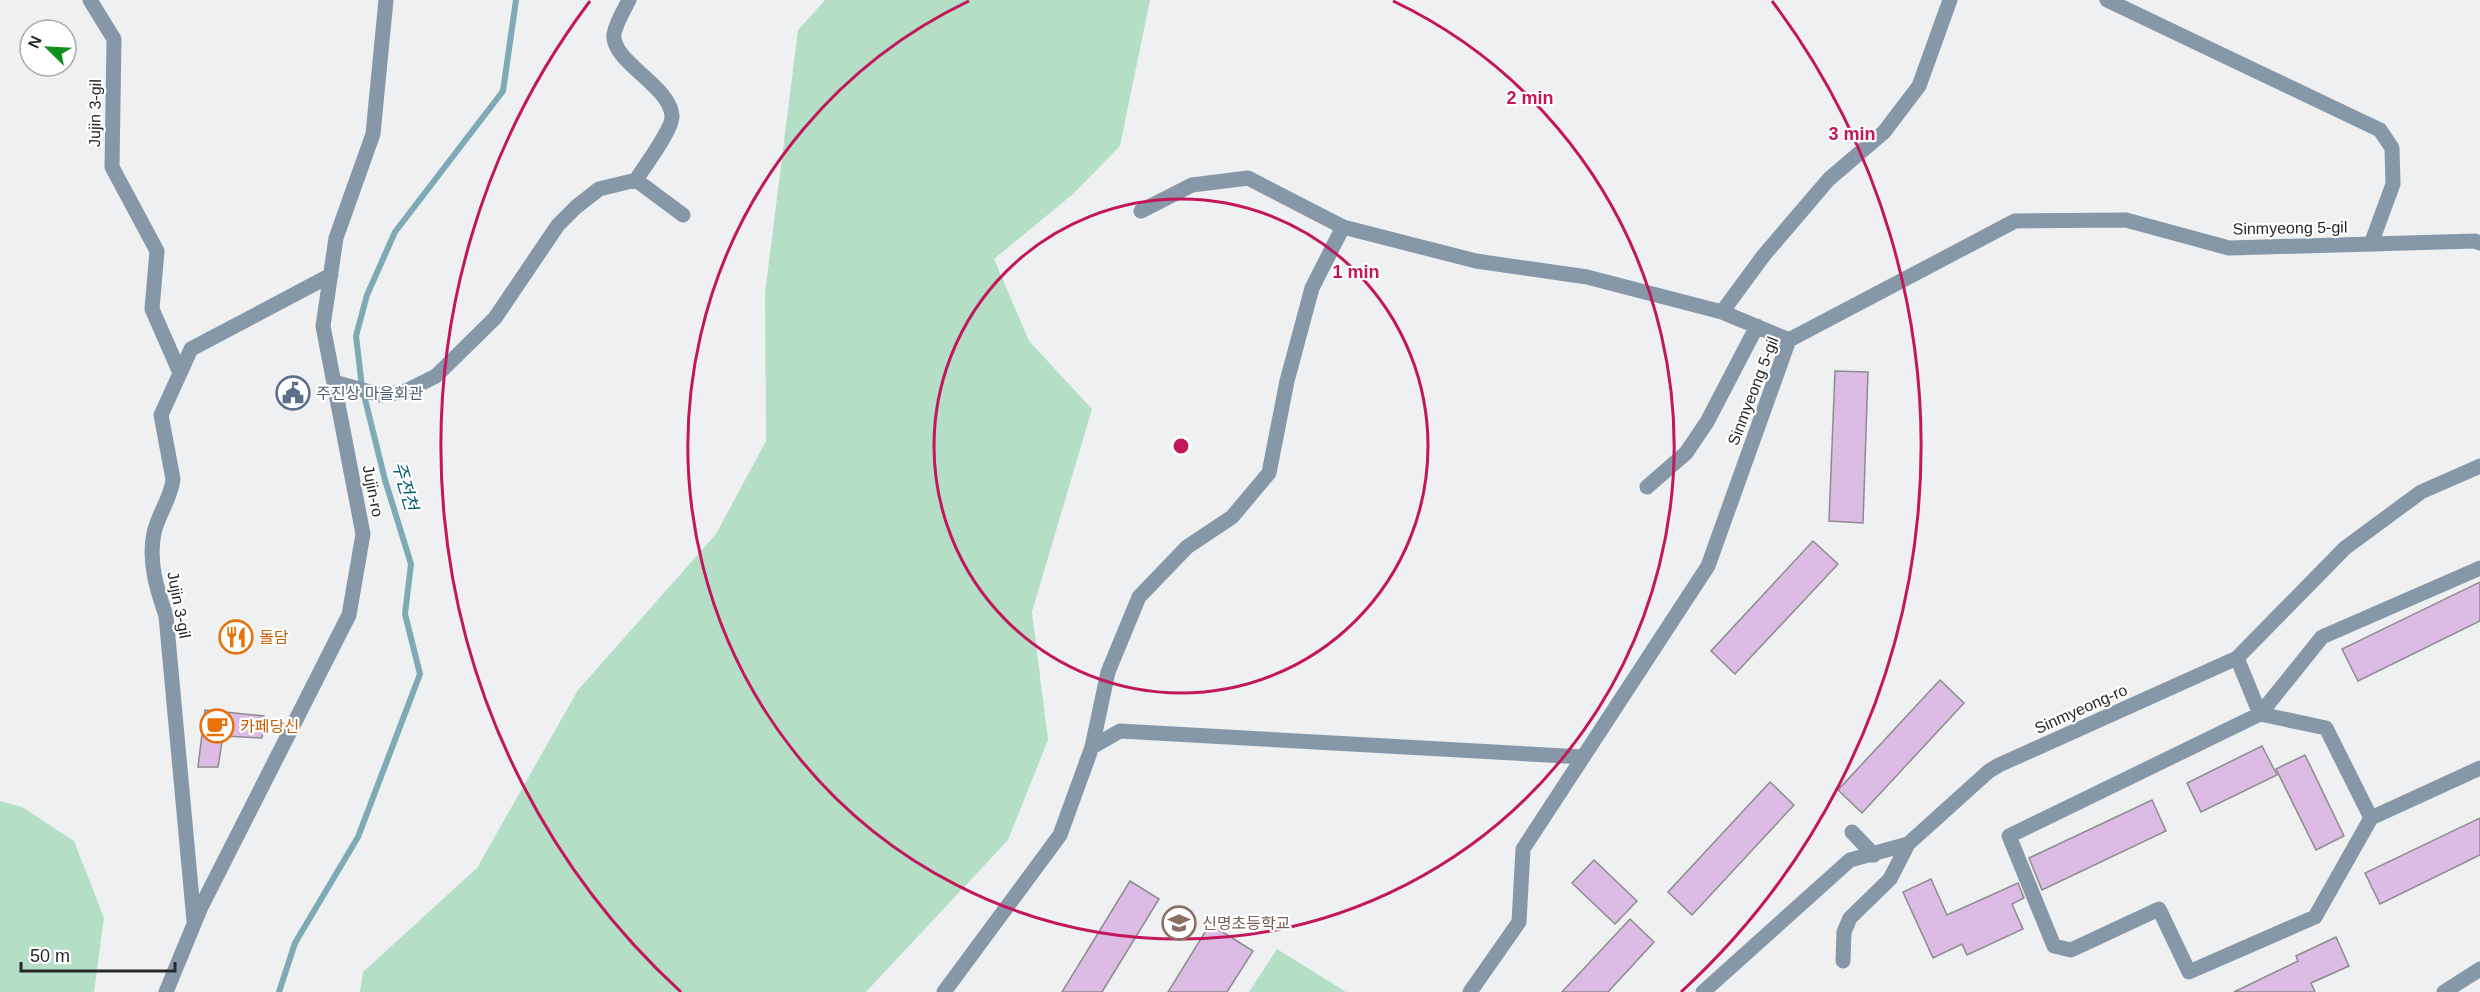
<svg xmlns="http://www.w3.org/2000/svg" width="2480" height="992" viewBox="0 0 2480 992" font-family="Arial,'Noto Sans KR',sans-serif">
	<rect width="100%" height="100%" fill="#eff0f2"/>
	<path fill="#b5dec7" d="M825,0H1150L1120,146L1073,194L994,259L1029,341L1092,409L1032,612L1048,740L1008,840L866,992H360L363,972L477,868L578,690L716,534L766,441L765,293L798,30Z
		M0,801L22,807L74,841L104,918L94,992H0Z
		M1277,949L1346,992H1249Z"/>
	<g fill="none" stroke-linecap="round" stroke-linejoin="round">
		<path stroke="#7daab5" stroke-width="6" d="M279,992L295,943L358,837L420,674L405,614L411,564L385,480L362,387L356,336L367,295L395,232L503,91L516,0"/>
	</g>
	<path fill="#dcbbe4" stroke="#8d8b8d" stroke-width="1.5" d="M1835,371L1868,372L1863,523L1829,521Z
		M1813,541L1838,564L1735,674L1711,651Z
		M2480,582V621L2358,681L2342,649Z
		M1940,680L1964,703L1862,813L1838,790Z
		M205,710L264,716L262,738L223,736L218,767H198Z
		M2262,746L2277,775L2201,812L2187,783Z
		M2305,755L2344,836L2316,850L2276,769Z
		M1770,782L1794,805L1692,915L1668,892Z
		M2152,800L2166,831L2042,890L2029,858Z
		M2480,818V855L2380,904L2365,873Z
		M1594,860L1637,901L1615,924L1572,883Z
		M1931,879L1947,915L2018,883L2024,898L2012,904L2023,929L1967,955L1962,944L1933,958L1903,892Z
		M1130,881L1159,899L1102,992H1062Z
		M1630,919L1654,942L1608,992H1562Z
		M1210,924L1253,951L1227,992H1168Z
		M2336,937L2349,966L2311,983L2315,992H2234L2298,961L2296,956Z"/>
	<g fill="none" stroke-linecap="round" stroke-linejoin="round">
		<path stroke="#8698a7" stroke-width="15" d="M90,0L114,39L112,167L157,251L152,309L180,373
			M629,0C624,10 616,23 614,34C611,62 670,85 672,116C673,129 644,167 636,180
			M2107,0L2380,130L2392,148L2393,184L2371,244
			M1141,211L1192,185L1248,178L1343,227L1476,261L1587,277L1722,312L1789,340
			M1722,312L1764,255L1829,179L1884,132L1919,86L1950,0
			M334,382L381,395L406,391L436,376L495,318L558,225L576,207L599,189L636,180L683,215
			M1647,487L1686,453L1707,422L1757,326
			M2237,658L2260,714L2326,728L2371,818L2480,768
			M1092,747L1108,672L1139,597L1187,547L1232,517L1269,473L1287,381L1312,288L1343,227
			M2371,818L2315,917L2189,972L2159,909L2071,950L2054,946L2009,836L2260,714L2322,637L2480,568
			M1852,832L1874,855
			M194,921L166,616C157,589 148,562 154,533C158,514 171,499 173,479L161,415L191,349L331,275
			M1843,961L1844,932L1850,918L1890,879L1908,844
			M166,992L201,907L349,615L363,534L323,326L336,238L373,134L386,0
			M944,992L1060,835L1092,747L1120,731L1583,757
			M1470,992L1519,922L1523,849L1708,566L1789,340L2015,221L2126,220L2229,248L2475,241L2480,243
			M1703,992L1850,860L1908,844L1989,771L1999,765L2237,658L2345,548L2421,492L2480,466
			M2444,992L2480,969"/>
	</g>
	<g fill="none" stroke="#c2185b" stroke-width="3">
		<circle cx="1181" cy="446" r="247"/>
		<path d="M1393 1A493 493 0 1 1 969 1"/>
		<path d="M681 992A740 740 0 0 1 590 1M1772 1A740 740 0 0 1 1681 992"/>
	</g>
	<defs>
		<symbol id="civic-ring" viewBox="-11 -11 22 22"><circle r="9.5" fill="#fff" stroke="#5c6f8a" stroke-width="1.5"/><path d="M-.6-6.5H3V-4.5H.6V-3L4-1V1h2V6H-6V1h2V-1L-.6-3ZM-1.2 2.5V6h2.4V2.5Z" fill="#5c6f8a"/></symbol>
		<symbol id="restaurant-ring" viewBox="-11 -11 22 22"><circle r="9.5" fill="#fff" stroke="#e8710a" stroke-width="1.5"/><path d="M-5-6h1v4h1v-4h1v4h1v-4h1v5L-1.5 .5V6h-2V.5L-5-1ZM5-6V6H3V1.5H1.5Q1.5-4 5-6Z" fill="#e8710a"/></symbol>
		<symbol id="cafe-ring" viewBox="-11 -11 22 22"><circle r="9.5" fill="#fff" stroke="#e8710a" stroke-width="1.5"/><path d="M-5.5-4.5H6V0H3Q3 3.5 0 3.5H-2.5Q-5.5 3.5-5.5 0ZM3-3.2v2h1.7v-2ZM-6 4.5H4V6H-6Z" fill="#e8710a"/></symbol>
		<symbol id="school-ring" viewBox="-11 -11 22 22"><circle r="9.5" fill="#fff" stroke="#8d6e63" stroke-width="1.5"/><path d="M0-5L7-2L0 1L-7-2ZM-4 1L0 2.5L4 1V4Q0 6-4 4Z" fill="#8d6e63"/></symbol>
	</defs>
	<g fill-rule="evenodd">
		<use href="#civic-ring" x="274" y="374" width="38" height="38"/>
		<use href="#restaurant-ring" x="217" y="618" width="38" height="38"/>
		<use href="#cafe-ring" x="198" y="707" width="38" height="38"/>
		<use href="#school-ring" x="1160" y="904" width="38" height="38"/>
	</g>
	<g text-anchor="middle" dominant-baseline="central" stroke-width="4.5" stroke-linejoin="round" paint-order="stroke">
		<g font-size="16" fill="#272829" stroke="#fff">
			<text transform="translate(95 113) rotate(-89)">Jujin 3-gil</text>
			<text transform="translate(2290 228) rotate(-1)">Sinmyeong 5-gil</text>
			<text transform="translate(1753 391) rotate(-69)">Sinmyeong 5-gil</text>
			<text transform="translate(373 491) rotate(79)">Jujin-ro</text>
			<text transform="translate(179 605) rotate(79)">Jujin 3-gil</text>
			<text transform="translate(2081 709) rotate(-24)">Sinmyeong-ro</text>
		</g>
		<g font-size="16" fill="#4e5e75" stroke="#fff" text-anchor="start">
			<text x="316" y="393">주진상 마을회관</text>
		</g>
		<g font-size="16" fill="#c56008" stroke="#fff" text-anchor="start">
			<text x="259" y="637">돌담</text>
			<text x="240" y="726">카페당신</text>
		</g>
		<g font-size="16" fill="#785e54" stroke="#fff" text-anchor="start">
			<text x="1202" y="923">신명초등학교</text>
		</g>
		<g font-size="18" font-style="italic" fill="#005d6e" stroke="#fff">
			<text transform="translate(405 486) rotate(74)">주전천</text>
		</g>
	</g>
	<circle cx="1181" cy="446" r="9" fill="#c2185b" stroke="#fff" stroke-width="3"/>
	<g font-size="18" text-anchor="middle" font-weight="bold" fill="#c2185b" stroke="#fff" stroke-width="4.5" stroke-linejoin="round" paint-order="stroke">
		<text x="1530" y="104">2 min</text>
		<text x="1852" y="140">3 min</text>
		<text x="1356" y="278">1 min</text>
	</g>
	<g transform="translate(48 48) rotate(294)"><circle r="28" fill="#ffffff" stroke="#a9a9a9" stroke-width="1.5"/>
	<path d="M0-4.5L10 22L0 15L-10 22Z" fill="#118f1d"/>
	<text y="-9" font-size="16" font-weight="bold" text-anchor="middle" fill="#272829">N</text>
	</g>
	<path d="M21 962v9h154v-9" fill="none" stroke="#272829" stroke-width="3"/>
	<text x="30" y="962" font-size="18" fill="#272829" stroke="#ffffff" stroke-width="4.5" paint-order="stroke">50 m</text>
</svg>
